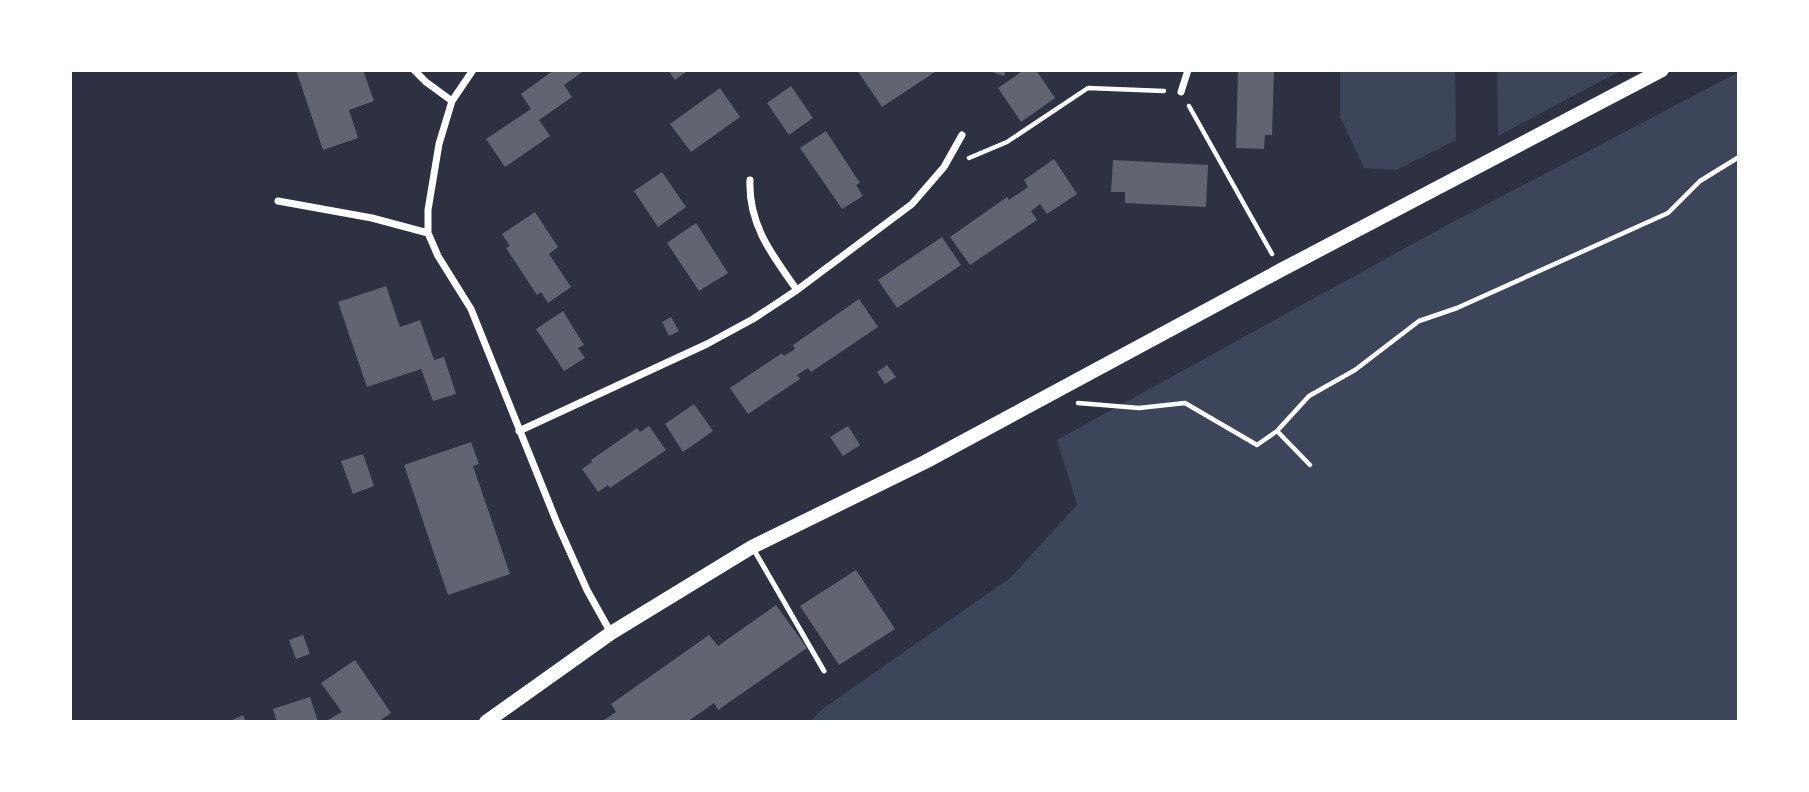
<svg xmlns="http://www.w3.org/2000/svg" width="1809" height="792" viewBox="0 0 1809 792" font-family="Inter,sans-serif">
	<rect width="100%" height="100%" fill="#2d3142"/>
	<path fill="#3c4559" d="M1340,70H1455L1456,140L1396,170L1364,168L1340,117Z
		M1497,70H1622L1498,136Z
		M1739,72V722H810L821,710L1010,578L1077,505L1057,440L1447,225Z"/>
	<path fill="#626471" d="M296,70H363L374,101L349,110L358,138L323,150Z
		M554,70H585L564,85L572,97L539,120L550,136L505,167L486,139L531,109L521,94Z
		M668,70H684L686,72L675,80Z
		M857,70H938L882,107Z
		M986,70H1006L1004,76Z
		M1024,70H1036L1055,98L1021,122L998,88Z
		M1238,70H1274L1272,135H1265L1264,149L1236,148Z
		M791,86L813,118L789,135L767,103Z
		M720,88L740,117L691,152L670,124Z
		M826,131L860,183L856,185L863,196L842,209L800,148Z
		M1054,159L1077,194L1047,214L1040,204L1031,211L1037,220L970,265L950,237L1007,197L1009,200L1028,187L1024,180Z
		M1113,160L1208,165L1206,207L1125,203V192H1111Z
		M662,172L686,207L658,227L634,191Z
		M535,212L558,247L549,254L571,287L548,303L541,292L537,295L506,248L510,246L502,234Z
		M696,223L728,273L699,291L667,243Z
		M942,237L961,265L897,308L878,280Z
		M386,286L400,327L420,320L434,360L444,357L456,394L433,401L421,369L367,387L338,302Z
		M859,299L878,327L811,372L808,368L797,375L800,379L748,414L730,388L782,353L784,356L795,349L793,345Z
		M563,311L584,345L578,348L585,358L564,371L536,329Z
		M671,317L679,331L669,336L662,322Z
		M887,365L896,377L885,384L877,372Z
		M694,404L713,431L683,452L665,424Z
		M649,426L666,450L610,488L608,485L598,492L582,469L592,462L591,460L637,428L640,432Z
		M848,426L860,445L843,456L830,437Z
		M471,442L479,464L473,466L510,574L448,595L404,465Z
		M363,454L374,486L353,494L341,461Z
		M856,570L895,629L839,665L800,606Z
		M776,605L807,648L718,710L714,703L687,722H601L616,712L611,704L709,635L718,646Z
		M303,635L310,654L296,659L289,640Z
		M355,660L391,713L378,722H324L342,712L321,683Z
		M310,697L318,722H277L273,709Z
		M243,715L246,722H228Z"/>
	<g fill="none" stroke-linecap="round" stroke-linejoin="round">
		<path stroke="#fff" stroke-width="4.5" d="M1189,106L1272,254
			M969,158L1007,142L1088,88L1164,91
			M1078,403L1139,408L1185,403L1257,445L1277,431L1309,396L1355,370L1419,321L1457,308L1668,213L1700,181L1739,157
			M1277,431L1310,465"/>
		<path stroke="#fff" stroke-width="5" d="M754,550L824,671"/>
		<path stroke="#fff" stroke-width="7" d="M414,70L426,82L452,101
			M473,70L452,101L439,144L428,210V233L438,256L471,309L557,523L587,590L611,633
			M1181,92L1188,70
			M750,180C748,224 772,255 797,290
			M278,201L372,218L428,233
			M519,431L707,344L753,319L797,290L912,204L944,167L962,135"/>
		<path stroke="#fff" stroke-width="14" d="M486,722L611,633L752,547L925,462L1281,270L1662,70"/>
	</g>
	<rect width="1809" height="792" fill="none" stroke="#ffffff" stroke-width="144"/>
</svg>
